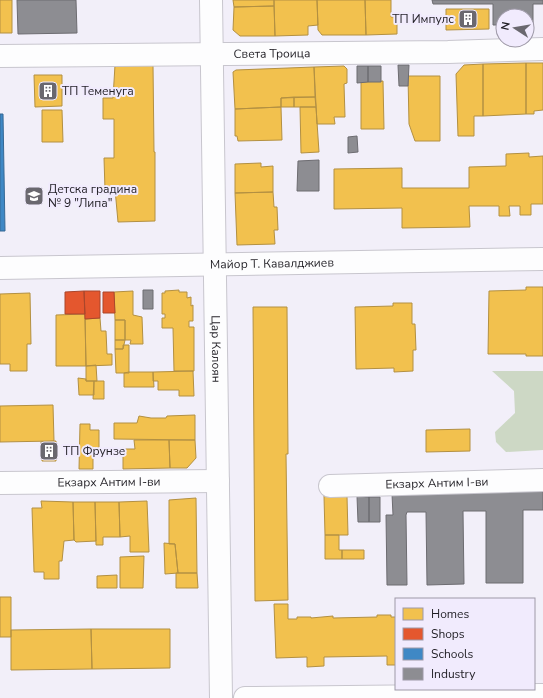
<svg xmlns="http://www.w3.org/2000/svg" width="543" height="698" viewBox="0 0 543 698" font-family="'Nunito Sans',sans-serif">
	<rect width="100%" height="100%" fill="#f2eff9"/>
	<path fill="#cdd8c5" d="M492,371H543V450L506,452L496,442L495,432L515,413L514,391Z"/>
	<path fill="#f2c14e" stroke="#b39042" d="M0,0H12V33H0Z
		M233,0H274V6L234,7Z
		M274,0H317L318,25L308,26V35L275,36Z
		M317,0H365L366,35H322L318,30Z
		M365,0H391V17H397V34L366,35Z
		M274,6L275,36H240L233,30L234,7Z
		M446,9H489V29L446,30Z
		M526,63V114L483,116V64Z
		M526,63H543V110L534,111V114H526Z
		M483,64V116H474V136H458L456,74L464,65Z
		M115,65H153L154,152H155V221L118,222L115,189L105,190L104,158H114V119H103V98H113Z
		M344,66L347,69V83L344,84L345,117H334L335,124H317L314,67Z
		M314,67L315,97L281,98V107L235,109L233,72L236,70Z
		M34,75H62V106L35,107Z
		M408,76H440V141H415L409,124Z
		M383,81L384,129H361V82Z
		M294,97H315L316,107H294Z
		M294,97V107H281V98Z
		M281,107L282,140L238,141L237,136H235V109Z
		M300,107H316L319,152L301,153Z
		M42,110H62L63,142H42Z
		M529,153V157L543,156V204H531V215H520V206H509L510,216H499V206H469L470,227L402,228V208L334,209V169L402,168V188H469V167L506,166V154Z
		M261,163V167L273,166V192L235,193V164Z
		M273,192L274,207H277L278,230H274L275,244L237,245L235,193Z
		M526,287H543V356H526V354H488L489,291L526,290Z
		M179,290V292H187V298L191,297V306L193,305V321H189V327H194V371H174L173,328H162V318H165V314H162V293H165V291Z
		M133,291V315L142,317L143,344H130L131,340H125V320H115L114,292Z
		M30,293L31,344H27V371H10V364H0V294Z
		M393,303H412V324H415L416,350H413V371L394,372V368L356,369L355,307L393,306Z
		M253,307H287L288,454H286L288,600L255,601Z
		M85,314L86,366H56V315Z
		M100,318L101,331H106L107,354H112V365L86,366L85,319Z
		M115,320H125V340H115Z
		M115,340H125L123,349H115Z
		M123,345H129V373H116L115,349H123Z
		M96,365L97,381H86V366Z
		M193,371L194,396H179V390H158V381H153V372Z
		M129,372H153L154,387H124V373Z
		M78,378L86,379V381H94V395H79Z
		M94,381H104V399H93Z
		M53,405L54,441L0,442V406Z
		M195,415V440L114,439V423H137L139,416L151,418H166L167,416Z
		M80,424H90V430H99V450H93V469H79Z
		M470,429V451L426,452V430Z
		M134,440H169L170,468L123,469V449H135Z
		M169,440H195L196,458L187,468H170Z
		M56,441V461H42L41,442Z
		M324,496H347L348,535H325Z
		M196,498L197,573H178L175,544H169V500Z
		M41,501L73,502L74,540L64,541L62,561H59V579H44V572H34L32,508H42Z
		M147,501L149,552H130V536L120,537L119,502Z
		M73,502H95L96,541L76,542L74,540Z
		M95,502H119L120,537H103V545H96Z
		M325,535H339V550H342V559H325Z
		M164,543L175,544L178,573L165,574Z
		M342,550H364V559H342Z
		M144,556L143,588H120V557Z
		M176,573H197L198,588H176Z
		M117,575V588H97V576Z
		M0,597H11V637H0Z
		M274,604H288V619H297V617H311V618L333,616V618L377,617V615H391V617H396V665H387V656L324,657V666L307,667V657L276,658Z
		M91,629H170V668L92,669Z
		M91,629L92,669L11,670V630Z"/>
	<path fill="#e4572e" stroke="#aa462b" d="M84,291H100V318L85,319Z
		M84,291L85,314H65V292Z
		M103,292H114L115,313H103Z"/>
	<path fill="#3f88c5" stroke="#366895" d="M0,114H3L5,231H0Z"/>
	<path fill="#8d8d92" stroke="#6d6c71" d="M17,0H76L77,33L18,34Z
		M432,0H543V4H533V25H527V16H503V25H493V4H433Z
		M398,65H409L408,86H399Z
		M357,66H368V82L357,83Z
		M368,66H381V82H368Z
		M357,136L358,152L348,153V137Z
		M319,160V191H297L298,161Z
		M143,290H153V309H143Z
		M543,491V510H523V583H486V511H463L464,584L427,585L426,512H407L406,515L407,585H387L386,515H393L392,494Z
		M357,496L369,497V522H358Z
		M369,497H380V522H369Z"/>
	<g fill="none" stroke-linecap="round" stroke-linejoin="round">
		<defs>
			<g id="minor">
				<path id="s1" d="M211,0L221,698"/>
				<path id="s2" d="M0,56L448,52L543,49"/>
				<path id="s3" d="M0,268L543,259"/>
				<path id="s4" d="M0,483L218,481"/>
				<path id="s5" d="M330,486L543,480"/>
				<path d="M245,698L543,695"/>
			</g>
		</defs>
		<use href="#minor" stroke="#c8c6ce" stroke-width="24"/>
		<use href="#minor" stroke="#fdfdfe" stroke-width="22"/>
	</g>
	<defs>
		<symbol id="building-square" viewBox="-11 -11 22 22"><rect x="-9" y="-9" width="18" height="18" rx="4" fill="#6a686f" stroke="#f1ebfd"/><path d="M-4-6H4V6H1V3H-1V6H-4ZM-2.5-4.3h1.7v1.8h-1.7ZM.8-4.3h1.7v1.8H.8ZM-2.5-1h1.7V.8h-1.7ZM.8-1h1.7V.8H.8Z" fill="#fff"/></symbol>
		<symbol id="school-square" viewBox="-11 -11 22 22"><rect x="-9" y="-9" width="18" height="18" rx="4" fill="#6a686f" stroke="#f1ebfd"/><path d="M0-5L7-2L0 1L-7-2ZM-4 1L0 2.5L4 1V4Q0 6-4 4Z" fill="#fff"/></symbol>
	</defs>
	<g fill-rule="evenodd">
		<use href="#building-square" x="457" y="8" width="22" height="22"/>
		<use href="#building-square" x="37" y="80" width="22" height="22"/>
		<use href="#school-square" x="23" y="185" width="22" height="22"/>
		<use href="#building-square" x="38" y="440" width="22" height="22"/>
	</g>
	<g text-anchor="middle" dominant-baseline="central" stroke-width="4" stroke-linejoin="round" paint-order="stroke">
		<g font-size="12" fill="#211f25" stroke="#f1ebfd" text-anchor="start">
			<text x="454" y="19" text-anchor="end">ТП Импулс</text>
			<text x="62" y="91">ТП Теменуга</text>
			<text x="48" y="189">Детска градина<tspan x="48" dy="14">№ 9 "Липа"</tspan></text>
			<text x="63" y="451">ТП Фрунзе</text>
		</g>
		<g font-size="12" fill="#211f25" stroke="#f1ebfd">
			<text stroke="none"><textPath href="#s2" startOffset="272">Света Троица</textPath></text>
			<text stroke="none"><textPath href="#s3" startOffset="272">Майор Т. Кавалджиев</textPath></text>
			<text stroke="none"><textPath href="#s1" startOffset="349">Цар Калоян</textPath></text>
			<text stroke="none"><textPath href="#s4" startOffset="109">Екзарх Антим I-ви</textPath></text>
			<text stroke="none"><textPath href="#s5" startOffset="107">Екзарх Антим I-ви</textPath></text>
		</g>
	</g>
	<rect x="395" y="598" width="140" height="92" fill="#f1ebfd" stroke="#9e99a7"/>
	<rect x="403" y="608" width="20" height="12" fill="#f2c14e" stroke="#9e99a7"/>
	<text x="431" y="618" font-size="12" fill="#211f25">Homes</text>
	<rect x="403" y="628" width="20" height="12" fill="#e4572e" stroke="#9e99a7"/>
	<text x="431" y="638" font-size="12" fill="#211f25">Shops</text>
	<rect x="403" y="648" width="20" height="12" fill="#3f88c5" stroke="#9e99a7"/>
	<text x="431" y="658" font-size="12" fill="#211f25">Schools</text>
	<rect x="403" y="668" width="20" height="12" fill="#8d8d92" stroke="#9e99a7"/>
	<text x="431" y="678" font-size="12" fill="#211f25">Industry</text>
	<g transform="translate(515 28) rotate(282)"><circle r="19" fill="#f1ebfd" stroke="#9e99a7"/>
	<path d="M0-3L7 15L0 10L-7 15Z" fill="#6a686f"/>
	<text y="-6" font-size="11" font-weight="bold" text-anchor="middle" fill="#211f25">N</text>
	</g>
</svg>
